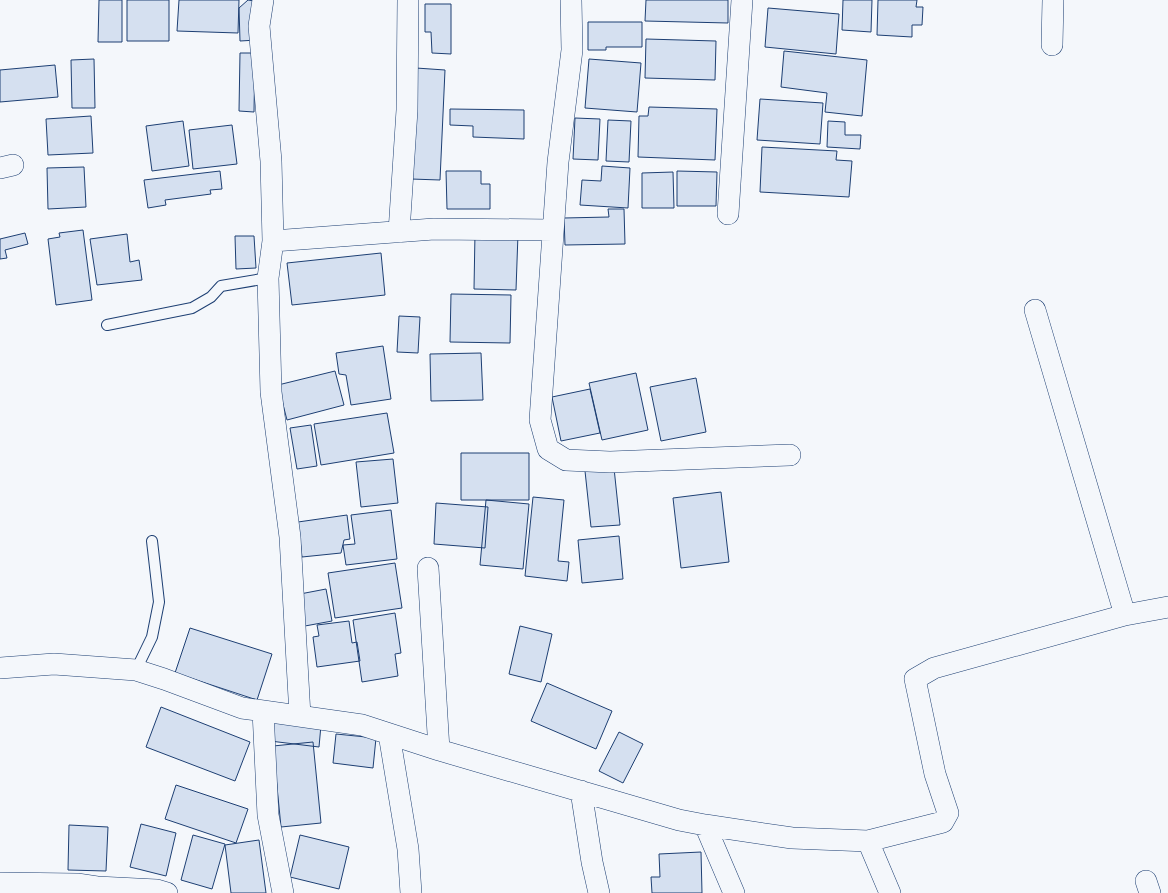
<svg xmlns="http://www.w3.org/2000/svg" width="1168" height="893" viewBox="0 0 1168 893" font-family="Karla,sans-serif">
	<rect width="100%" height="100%" fill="#f4f7fb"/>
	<path fill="#d5e0f0" stroke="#1d3f73" d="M99,0H122V42H98Z
		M127,0H169V41H127Z
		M179,0H239L238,33L177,31Z
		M248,0L260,2L257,40L240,41L239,8Z
		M646,0H728V23L645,21Z
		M843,0H872L871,32L842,30Z
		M878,0H917L916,7H923L922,25H912V37L877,35Z
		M425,4H451V54L432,53L431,32H425Z
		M768,8L839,14L836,54L765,47Z
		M588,22H642V47H606V50H588Z
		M646,39L716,41L715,80L645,78Z
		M784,51L867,60L862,116L825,112L827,93L781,87Z
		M240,53H255L254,112L239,111Z
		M94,59L95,108H72L71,60Z
		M589,59L641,63L637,112L585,108Z
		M55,65L58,97L0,102V70Z
		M416,68L445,70L440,180L411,179Z
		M760,99L823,103L820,144L757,140Z
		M649,107L717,109L715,160L638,157L639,116H648Z
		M450,109L524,110V139L473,137V126L450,125Z
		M91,116L93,153L48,155L46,119Z
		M575,118L600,119L598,160L573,159Z
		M608,120L631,121L629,162L606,161Z
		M183,121L189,166L152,171L146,126Z
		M828,121L845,122V135H861L860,149L827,147Z
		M232,125L237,164L193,169L189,130Z
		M762,147L837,151L836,160L852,161L849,197L760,192Z
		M602,166L630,168L628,208L580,205L582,180L601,181Z
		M84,167L86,207L48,209L47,168Z
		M220,171L222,189L210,190L211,194L165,200L166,205L148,208L144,180Z
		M446,171H481V184H490V209H447Z
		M677,171L717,172L716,206H677Z
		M673,172L674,208H642V173Z
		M608,209H624L625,244L565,245L564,218L609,217Z
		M83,230L92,300L56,305L48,239L60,237L59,233Z
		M25,233L28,244L5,250L7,258L0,259V239Z
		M475,233L518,234L516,290L474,289Z
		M127,234L130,262L139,260L142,280L97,285L90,239Z
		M235,236H254L256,268L236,269Z
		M381,253L385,295L292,305L287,263Z
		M451,294L511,295L510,343L450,342Z
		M399,316L420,317L418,353L397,352Z
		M383,346L391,399L351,405L346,375L339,374L336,353Z
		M481,353L483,400L431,401L430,354Z
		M335,371L344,405L287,420L278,385Z
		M636,373L648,430L602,440L589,383Z
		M696,378L706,432L661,441L650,387Z
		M590,389L600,433L561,441L552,397Z
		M387,413L394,453L321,465L314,424Z
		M311,425L317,466L297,469L290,428Z
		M461,453H529V500H461Z
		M393,459L398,503L361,507L356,462Z
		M614,468L620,525L591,527L585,471Z
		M721,492L729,562L681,568L673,498Z
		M533,497L564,500L558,561L569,562L567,581L525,576Z
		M486,500L529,504L523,569L480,565Z
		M436,503L488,507L485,548L434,544Z
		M391,510L397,559L346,565L343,545L355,544L351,515Z
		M347,515L350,539L344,540L341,553L302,557L298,522Z
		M619,536L623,579L582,583L578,540Z
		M395,563L402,608L335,618L328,573Z
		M326,589L332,621L305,626L300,594Z
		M395,613L401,653L395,654L398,676L362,682L353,620Z
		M349,621L352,643L357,642L360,661L317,667L313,637L319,636L317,625Z
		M520,626L552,634L541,682L509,674Z
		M190,628L272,654L257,700L175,673Z
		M547,683L612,711L596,749L531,721Z
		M161,707L250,742L235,781L146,747Z
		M272,719L321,725L319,747L270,741Z
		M619,732L643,744L623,783L599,771Z
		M336,734L376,738L373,768L333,763Z
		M313,742L321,823L281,827L273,746Z
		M176,785L248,809L236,843L165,819Z
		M141,824L176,833L166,876L130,867Z
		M69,825L108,827L106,871L68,870Z
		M193,835L225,844L212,889L181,880Z
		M300,835L349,847L339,889L290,877Z
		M259,840L266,893H231L225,845Z
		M701,852L702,893H652L651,877H660L659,854Z"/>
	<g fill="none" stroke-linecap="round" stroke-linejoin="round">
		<defs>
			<path id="service" d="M107,325L192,308L211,297L221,286L268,278
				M136,670L152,637L159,602L152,541"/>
			<path id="minor" d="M263,0L259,26L271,161L273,241L268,278L271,392L290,537L300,716
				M571,0L572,50L558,162L540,420L548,449L566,460L610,462L790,455
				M1052,45L1053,0
				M0,168L13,165
				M728,214L742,0
				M399,232L407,110L408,0
				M273,241L434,229L553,230
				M1035,310L1125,615
				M428,568L439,750
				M0,668L54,664L136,670L164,679L242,708L362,725L439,750L679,820L705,825L792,838L868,841L943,822L948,813L935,774L915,679L934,668L1125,615L1168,607
				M263,711L268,815L283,893
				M389,734L408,849L411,893
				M581,791L592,862L599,893
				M705,825L734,893
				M868,841L890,893
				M1146,881L1150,893
				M0,883L77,884L97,887L157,890L167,893"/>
		</defs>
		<use href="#service" stroke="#1d3f73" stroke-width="12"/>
		<use href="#minor" stroke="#1d3f73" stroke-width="22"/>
		<use href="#service" stroke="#f4f7fb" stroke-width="10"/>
		<use href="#minor" stroke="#f4f7fb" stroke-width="21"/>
	</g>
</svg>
